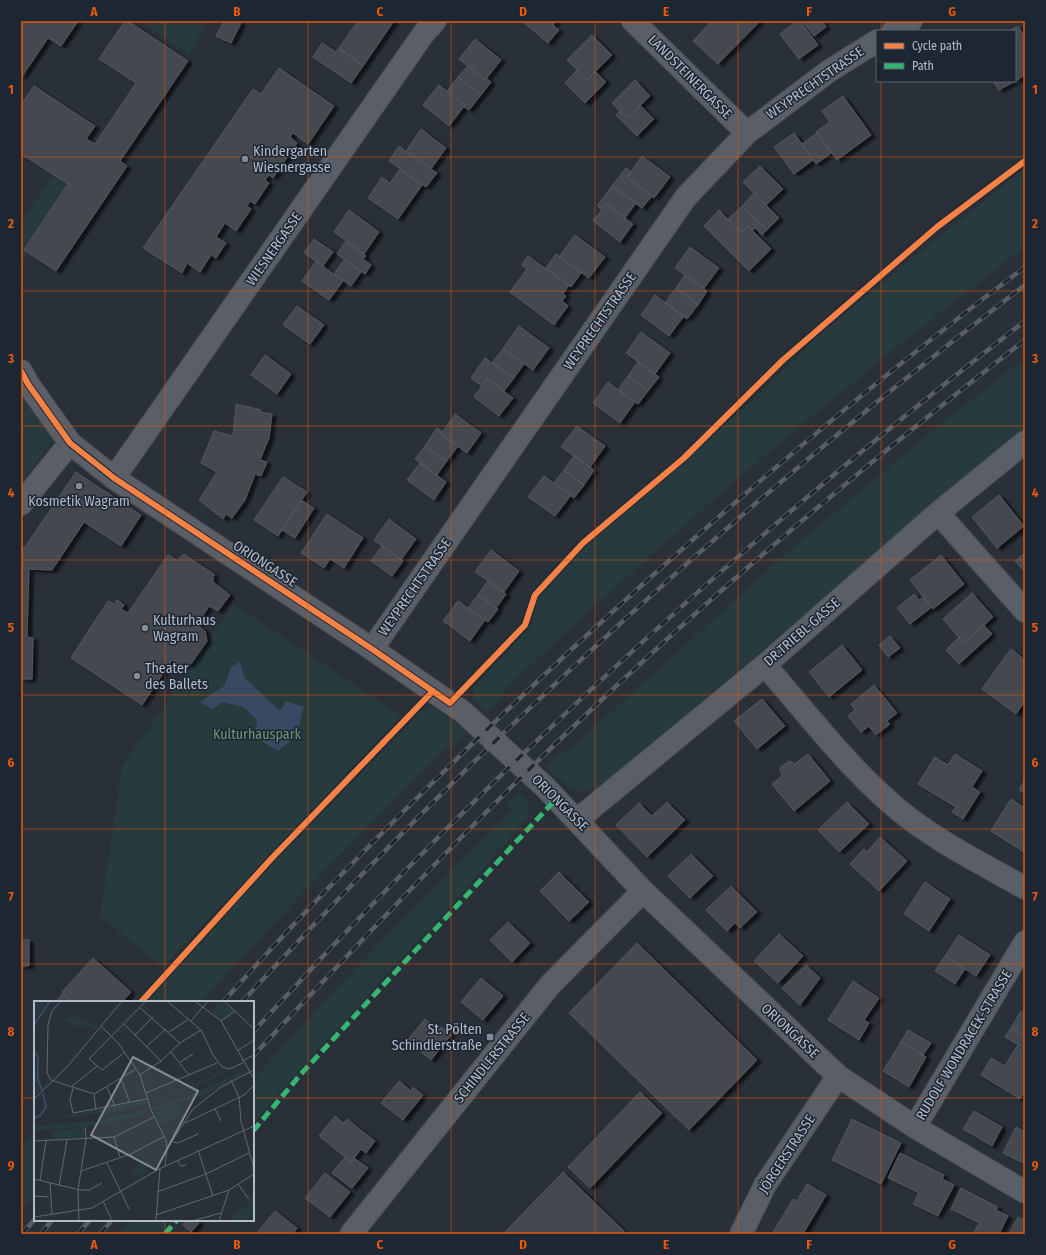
<svg xmlns="http://www.w3.org/2000/svg" width="1046" height="1255" viewBox="0 0 1046 1255" font-family="'Fira Sans Condensed',sans-serif">
	<defs>
		<filter id="shadow"><feDropShadow dx="4.5" dy="2.5" stdDeviation="1" flood-color="#0009"/></filter>
	</defs>
	<rect width="100%" height="100%" fill="#2a3038"/>
	<path fill="#273a3e" d="M139,21H207L189,55Z
		M1025,168V247C956,300 887,354 820,410C711,499 606,595 503,691L506,695L487,713L479,705L473,698L474,689L481,680L530,627C534,616 534,604 539,594L586,544L636,503L709,440L775,379L816,338L925,248Z
		M53,175L68,184L24,250L28,253L21,264V224Z
		M1025,358V430L594,791L591,788L578,792L568,787L546,767L562,751H568L786,554L927,435Z
		M21,388L53,439V441L21,484Z
		M233,604L401,716L163,967L100,916L122,767Z
		M430,707L438,710L468,732L451,749L447,746L297,899L201,1002H146L270,866L407,726L421,712Z
		M519,792C528,802 530,804 527,818L459,897L410,949L278,1094L253,1124V1080C336,987 423,897 512,810L507,804Z
		M35,1131V1194L21,1211V1147Z
		M131,1220H171L159,1234H119Z"/>
	<path fill="#384963" d="M240,662L245,678L280,711L286,701L304,707L296,736L278,751L255,737L257,720L243,707L222,702L213,709L200,702L224,686L231,667Z"/>
	<path fill="#444950" stroke="#52575f" filter="url(#shadow)" d="M21,21H78L61,46L48,38L21,78Z
		M125,21H128L188,61L120,161L127,166L56,271L24,250L68,184L21,154V105L34,86L95,126L86,139L95,144L136,83L99,59Z
		M224,21H238L241,23L231,43L216,36Z
		M358,21H394L363,66L339,48Z
		M522,21H556L553,25L559,30L548,43Z
		M712,21H758L759,22L718,64L693,41Z
		M797,21H800L818,45L799,59L780,34Z
		M802,21H822L826,27L814,36Z
		M1018,26L1025,38V75L1015,81V31H1009Z
		M592,35L612,55L587,80L567,60Z
		M475,39L501,60L485,80L459,59Z
		M322,43L336,52L339,48L363,66L351,83L313,57Z
		M468,66L485,80L486,78L491,82L481,95L458,77Z
		M279,68L334,106L308,144L293,133L290,137L297,143L273,178L269,175L265,180L269,183L255,204L250,201L247,206L251,209L236,231L225,223L216,237L226,243L216,258L211,255L200,272L187,263L182,273L143,248L253,89L261,94Z
		M577,70L587,80L595,71L606,82L585,103L565,83Z
		M458,77L481,95L469,110L464,107L465,105L447,91Z
		M635,80L650,96L627,119L612,103Z
		M993,81H1015L999,90Z
		M439,85L465,105L449,126L423,105Z
		M843,96L871,135L837,160L816,132L830,122L822,111Z
		M640,105L654,119L637,136L616,115L620,111L627,119Z
		M421,129L446,148L431,169L406,151Z
		M794,133L813,160L794,174L774,147Z
		M817,133L831,153L816,164L802,144Z
		M399,146L437,173L426,187L389,161Z
		M642,156L670,177L654,198L627,177Z
		M760,166L783,189L766,205L743,182Z
		M626,168L631,172L627,177L652,196L642,208L612,186Z
		M400,169L422,185L398,219L368,198L382,177L390,183Z
		M612,186L636,203L625,218L606,204L602,210L597,206Z
		M754,193L779,218L767,230L742,206Z
		M606,204L633,224L620,242L593,221Z
		M742,206L767,230L762,235L755,228L752,231L748,226L741,232L728,219Z
		M349,210L379,232L364,254L334,232Z
		M719,210L741,232L748,226L771,249L749,271L704,226Z
		M575,235L605,257L589,278L559,257Z
		M314,239L333,252L323,266L304,253Z
		M346,241L366,256L363,259L371,265L365,274L337,254Z
		M690,247L719,268L704,288L675,268Z
		M556,254L581,273L571,287L546,268Z
		M528,256L569,285L563,294L566,296L562,301L568,306L554,325L510,292L527,269L522,265Z
		M344,260L361,272L351,286L334,274Z
		M316,261L343,281L329,300L302,281Z
		M685,275L707,291L698,305L676,288Z
		M676,288L698,305L687,319L665,303Z
		M655,295L684,316L669,336L641,315Z
		M297,306L324,325L310,344L283,325Z
		M519,326L549,348L533,370L503,349Z
		M641,332L670,353L655,374L626,353Z
		M503,349L524,364L514,378L492,363Z
		M265,355L291,374L277,394L251,375Z
		M485,358L514,378L504,391L487,379L482,386L471,378Z
		M638,362L659,377L648,391L628,376Z
		M628,376L648,391L638,404L618,390Z
		M487,379L513,398L499,416L474,397Z
		M608,382L635,402L620,423L593,403Z
		M236,404L261,410V412L272,414L269,438L260,460L267,462L261,476L255,474L245,500L232,518L226,514L223,519L199,500L217,472L201,463L214,431L233,436Z
		M455,414L481,433L467,453L441,434Z
		M577,426L605,446L590,467L561,447Z
		M437,428L443,432L441,434L458,446L446,462L425,446Z
		M425,446L446,462L437,475L415,459Z
		M574,456L594,470L584,485L564,470Z
		M420,463L446,482L434,500L407,480Z
		M564,470L584,485L574,498L554,483Z
		M76,472L141,515L121,546L84,522L52,570L29,569L27,637L33,638L32,679H21V547H25Z
		M544,476L571,495L555,516L528,497Z
		M283,477L307,492L278,536L254,520Z
		M999,495L1024,526L997,548L972,517Z
		M301,500L314,508L295,538L282,530Z
		M327,514L363,538L344,568L330,559L324,568L301,553Z
		M389,519L416,539L401,560L374,540Z
		M382,546L403,561L392,576L371,561Z
		M491,550L519,571L504,592L475,572Z
		M1025,553V572L1015,561Z
		M184,554L215,575L213,577V582L230,595L218,611L209,606L197,625L205,631L207,641L191,664L181,666L172,660L142,705L71,658L108,601L114,604L117,600L124,605L121,609L128,613L168,555L177,560Z
		M941,555L964,584L933,609L910,580Z
		M488,581L506,594L496,608L478,595Z
		M972,593L993,617L964,643L943,619Z
		M914,594L919,600L924,597L932,607L910,624L897,608Z
		M478,595L498,609L488,622L468,608Z
		M458,601L485,620L470,641L443,621Z
		M984,625L992,634L959,664L946,650L959,637L964,643Z
		M890,636L900,648L888,657L879,645Z
		M842,645L862,670L829,697L809,672Z
		M1011,649L1025,660V701L1016,714L982,689Z
		M874,685L897,713L887,721L890,724L876,735L869,726L861,732L848,716L855,710L851,704Z
		M762,699L785,726L757,749L734,721Z
		M808,754L830,781L794,811L772,784L782,776L780,768L789,761L795,764Z
		M955,754L982,771L972,787L980,792L963,819L952,812L956,807L918,784L935,757L948,765Z
		M1025,780V793L1019,790Z
		M1011,799L1025,808V853L991,831Z
		M667,802L685,820L647,857L616,825L639,803L652,816Z
		M847,802L869,824L839,852L818,830Z
		M880,837L907,861L879,891L850,864L864,849L867,852Z
		M691,854L713,876L690,898L668,876Z
		M559,872L589,902L569,921L540,891Z
		M925,882L950,899L929,931L904,914Z
		M731,886L757,912L740,928L735,923L727,931L706,910Z
		M508,922L530,943L512,962L490,940Z
		M779,934L803,956L778,983L754,961Z
		M959,935L990,955L976,976L945,956Z
		M21,940H29V966H21Z
		M637,943L757,1060L689,1130L569,1013Z
		M945,956L965,969L955,984L935,971Z
		M93,958L131,992L122,1002H73L62,992Z
		M806,965L820,978L800,1005L782,988Z
		M481,978L503,996L483,1020L461,1002Z
		M853,981L879,998L864,1020L869,1023L859,1040L828,1020Z
		M63,993L72,1002H56Z
		M1021,1011L1025,1014V1036L1011,1028Z
		M425,1019L439,1030L441,1027L451,1035L431,1060L407,1041Z
		M1011,1028L1025,1036V1049L1005,1037Z
		M908,1030L931,1043L923,1055L901,1042Z
		M901,1042L926,1057L909,1087L883,1071Z
		M1017,1046L1025,1051V1091L1020,1099L981,1075L991,1058L1005,1066Z
		M399,1081L411,1091L413,1087L423,1095L403,1120L381,1103Z
		M640,1092L662,1113L590,1188L568,1167Z
		M974,1111L1002,1127L992,1146L963,1129Z
		M335,1116L344,1123L347,1119L375,1141L366,1153L361,1149L351,1162L319,1136Z
		M852,1119L901,1143L881,1184L832,1160Z
		M1016,1127L1025,1132V1164L1003,1153Z
		M900,1153L944,1175L942,1179L954,1185L938,1216L913,1204L919,1193L888,1178Z
		M345,1157L351,1162L354,1158L368,1168L352,1188L332,1173Z
		M563,1172L627,1234H503Z
		M325,1173L350,1192L330,1217L305,1198Z
		M807,1184L826,1195L803,1234H772L793,1199L797,1201Z
		M961,1188L998,1207L996,1210L1008,1216L999,1234H973L979,1223L951,1209Z
		M275,1211L297,1228L293,1234H260L258,1232Z
		M1018,1217L1025,1220V1234H1009Z
		M187,1220H195L199,1223L191,1232L183,1225Z"/>
	<g fill="none" stroke-linecap="round" stroke-linejoin="round">
		<defs>
			<path id="minor" d="M633,21L747,133
				M893,31L911,21
				M21,371L28,384L70,443L114,478L372,649L463,712L545,787L643,891L838,1076L915,1127L1025,1192
				M114,478L424,33L435,21
				M21,504L70,443
				M938,513L1025,611
				M372,649L686,197L747,133L829,71L877,41
				M765,665C810,717 856,778 910,819C946,846 986,866 1025,888
				M577,820L765,665L938,513L1025,442
				M915,1127L1025,942
				M351,1234L550,985L643,891
				M741,1234L765,1185L838,1076"/>
		</defs>
		<use href="#minor" stroke="#484c53" stroke-width="24"/>
		<use href="#minor" stroke="#5a5e66" stroke-width="22"/>
		<defs>
			<path id="rail" d="M223,1002C333,878 452,761 573,648C718,514 868,385 1025,267
				M242,1002C481,740 744,500 1025,285
				M253,1032C488,773 748,535 1025,321
				M253,1056C358,944 463,832 574,726C717,589 869,461 1025,340
				M22,1234L35,1219
				M41,1234L52,1220
				M78,1234L90,1220
				M100,1234L112,1220"/>
		</defs>
		<use href="#rail" stroke="#595d64" stroke-width="4.5"/>
		<use href="#rail" stroke="#1d2633" stroke-width="3" stroke-dasharray="9" stroke-linecap="butt"/>
		<path stroke="#33b770" stroke-width="5" stroke-dasharray="10 5" stroke-linecap="butt" d="M253,1131L301,1074L556,799
			M165,1234L177,1220"/>
		<defs>
			<path id="cycleway" d="M21,371L28,384L70,443L114,478L372,649L450,703L525,625L535,595L583,543L684,458L783,360L937,227L1025,161
				M141,1002L271,859L433,691"/>
		</defs>
		<use href="#cycleway" stroke="#1d2633" stroke-width="8"/>
		<use href="#cycleway" stroke="#f48246" stroke-width="6"/>
	</g>
	<path fill="none" stroke="#e8590c" stroke-width="1" stroke-opacity="0.55" d="M165,21V1002M308,21V1234M451,21V1234M595,21V1234M738,21V1234M881,21V31M881,81V1234M21,157H1025M21,291H1025M21,426H1025M21,560H1025M21,695H1025M21,829H1025M21,964H1025M21,1098H35M253,1098H1025M165,1220V1234"/>
	<g fill="#848b96" stroke="#1d2633" stroke-width="1.5">
		<circle cx="245" cy="159" r="4"/>
		<circle cx="79" cy="486" r="4"/>
		<circle cx="145" cy="628" r="4"/>
		<circle cx="137" cy="676" r="4"/>
		<rect x="486" y="1033" width="8" height="8" rx="2"/>
	</g>
	<g text-anchor="middle" dominant-baseline="central" stroke-width="3" stroke-linejoin="round" paint-order="stroke">
		<g font-size="14" fill="#b4bcc9" stroke="#1d2633">
			<text transform="translate(690 77) rotate(45)">LANDSTEINERGASSE</text>
			<text transform="translate(815 83) rotate(-35)">WEYPRECHTSTRASSE</text>
			<text transform="translate(274 249) rotate(-55)">WIESNERGASSE</text>
			<text transform="translate(600 321) rotate(-55)">WEYPRECHTSTRASSE</text>
			<text transform="translate(265 564) rotate(33)">ORIONGASSE</text>
			<text transform="translate(415 587) rotate(-55)">WEYPRECHTSTRASSE</text>
			<text transform="translate(802 632) rotate(-41)">DR.TRIEBL-GASSE</text>
			<text transform="translate(560 803) rotate(45)">ORIONGASSE</text>
			<text transform="translate(790 1031) rotate(43)">ORIONGASSE</text>
			<text transform="translate(964 1045) rotate(-59)">RUDOLF WONDRACEK-STRASSE</text>
			<text transform="translate(492 1058) rotate(-51)">SCHINDLERSTRASSE</text>
			<text transform="translate(787 1154) rotate(-57)">JÖRGERSTRASSE</text>
		</g>
		<g font-size="14" fill="#b4bcc9" stroke="#1d2633" text-anchor="start">
			<text x="253" y="151">Kindergarten<tspan x="253" dy="16">Wiesnergasse</tspan></text>
			<text x="79" y="501" text-anchor="middle">Kosmetik Wagram</text>
			<text x="153" y="620">Kulturhaus<tspan x="153" dy="16">Wagram</tspan></text>
			<text x="145" y="668">Theater<tspan x="145" dy="16">des Ballets</tspan></text>
			<text x="482" y="1029" text-anchor="end">St. Pölten<tspan x="482" dy="16">Schindlerstraße</tspan></text>
		</g>
		<g font-size="14" fill="#6b9a76" stroke="#1d2633">
			<text x="257" y="734">Kulturhauspark</text>
		</g>
	</g>
	<g transform="translate(34 1001)">
		<rect width="220" height="220" fill="#2a3038"/>
		<path d="M0,0H13L2,14L0,13ZM187,0L200,10L187,20L177,11ZM34,15L59,23L64,26L61,29L49,23L47,26L31,21ZM0,61H2L3,82L7,88L0,95ZM209,64L150,90L116,102L189,70ZM212,69V72L177,91L136,105L144,103L146,108L140,117L128,123L121,111L133,106L119,110L117,107L150,97ZM111,100L114,103L79,111L26,117V115ZM115,108L104,115L65,124L0,130V125L64,120ZM50,127V137L19,138V130ZM112,159L115,164L112,166L109,162L113,170L102,176L97,169ZM220,192L219,212L212,220H200L199,213L212,206Z" fill="#273a3e"/>
		<path fill="none" stroke="#384963" stroke-width="2" d="M0,24L16,0M0,49L4,56V80L8,89M0,117L6,115L12,106L9,92"/>
		<path fill="none" stroke="#616872" stroke-width="1" d="M27,0L18,10L14,24L13,72L17,79L60,93L102,68M133,0L167,29L179,54L188,66L195,68L209,62M161,0L187,20L220,78M190,0L220,28M106,7L146,42M157,20L174,0M187,20L201,10M90,23L127,60M67,25L85,43L106,74L117,109L132,139L133,148M135,31L155,18M101,34L119,16M113,45L132,28M203,50L220,39M91,51L68,69L55,58L112,0M137,51L155,74M208,60L220,54M146,61L159,53M106,74L127,60L146,42L167,29M87,78L96,102M197,79L205,96L207,120L220,168M37,86L63,65M73,86L81,106M39,87L36,99L39,112L113,98M112,92L183,62M60,93L62,109M0,98L33,66L88,0M181,108L187,120M151,122L210,94L220,84M80,136L86,156M0,140L80,136L120,116M139,141L144,142L164,133M164,149L179,195M143,159L147,165L152,164M73,162L95,208M131,165L133,148L159,108L187,86L220,69M47,170L97,153L131,135M0,178L46,189H55L68,182M6,179L12,140M16,182L18,213M204,183L215,198M25,185L33,139M123,191L172,173L215,152M0,195L15,196M69,200L78,220M122,214L195,189L220,173M0,216L58,207L125,168L220,125M45,220L44,189L52,138L51,126M122,220L126,167M158,220L187,212M185,220L195,189"/>
		<path fill="#848b96" fill-opacity="0.15" stroke="#848b96" stroke-width="2" d="M99,56L164,90L122,169L57,134Z"/>
		<rect width="220" height="220" fill="none" stroke="#b4bcc9" stroke-width="2"/>
	</g>
	<rect width="1046" height="1255" fill="none" stroke="#1d2633" stroke-width="44"/>
	<rect x="876" y="30" width="140" height="52" fill="#1d2633" stroke="#59626f"/>
	<rect x="884" y="43" width="20" height="6" fill="#f48246" stroke="#59626f"/>
	<text x="912" y="50" font-size="12" fill="#b4bcc9">Cycle path</text>
	<rect x="884" y="63" width="20" height="6" fill="#33b770" stroke="#59626f"/>
	<text x="912" y="70" font-size="12" fill="#b4bcc9">Path</text>
	<rect x="22" y="22" width="1002" height="1211" fill="none" stroke="#e8590c" stroke-width="1.5"/>
	<g font-size="13" text-anchor="middle" font-weight="bold" fill="#e8590c">
		<text x="94" y="16">A</text>
		<text x="237" y="16">B</text>
		<text x="380" y="16">C</text>
		<text x="523" y="16">D</text>
		<text x="666" y="16">E</text>
		<text x="809" y="16">F</text>
		<text x="952" y="16">G</text>
		<text x="11" y="94">1</text>
		<text x="1035" y="94">1</text>
		<text x="11" y="228">2</text>
		<text x="1035" y="228">2</text>
		<text x="11" y="363">3</text>
		<text x="1035" y="363">3</text>
		<text x="11" y="497">4</text>
		<text x="1035" y="497">4</text>
		<text x="11" y="632">5</text>
		<text x="1035" y="632">5</text>
		<text x="11" y="767">6</text>
		<text x="1035" y="767">6</text>
		<text x="11" y="901">7</text>
		<text x="1035" y="901">7</text>
		<text x="11" y="1036">8</text>
		<text x="1035" y="1036">8</text>
		<text x="11" y="1170">9</text>
		<text x="1035" y="1170">9</text>
		<text x="94" y="1249">A</text>
		<text x="237" y="1249">B</text>
		<text x="380" y="1249">C</text>
		<text x="523" y="1249">D</text>
		<text x="666" y="1249">E</text>
		<text x="809" y="1249">F</text>
		<text x="952" y="1249">G</text>
	</g>
</svg>
